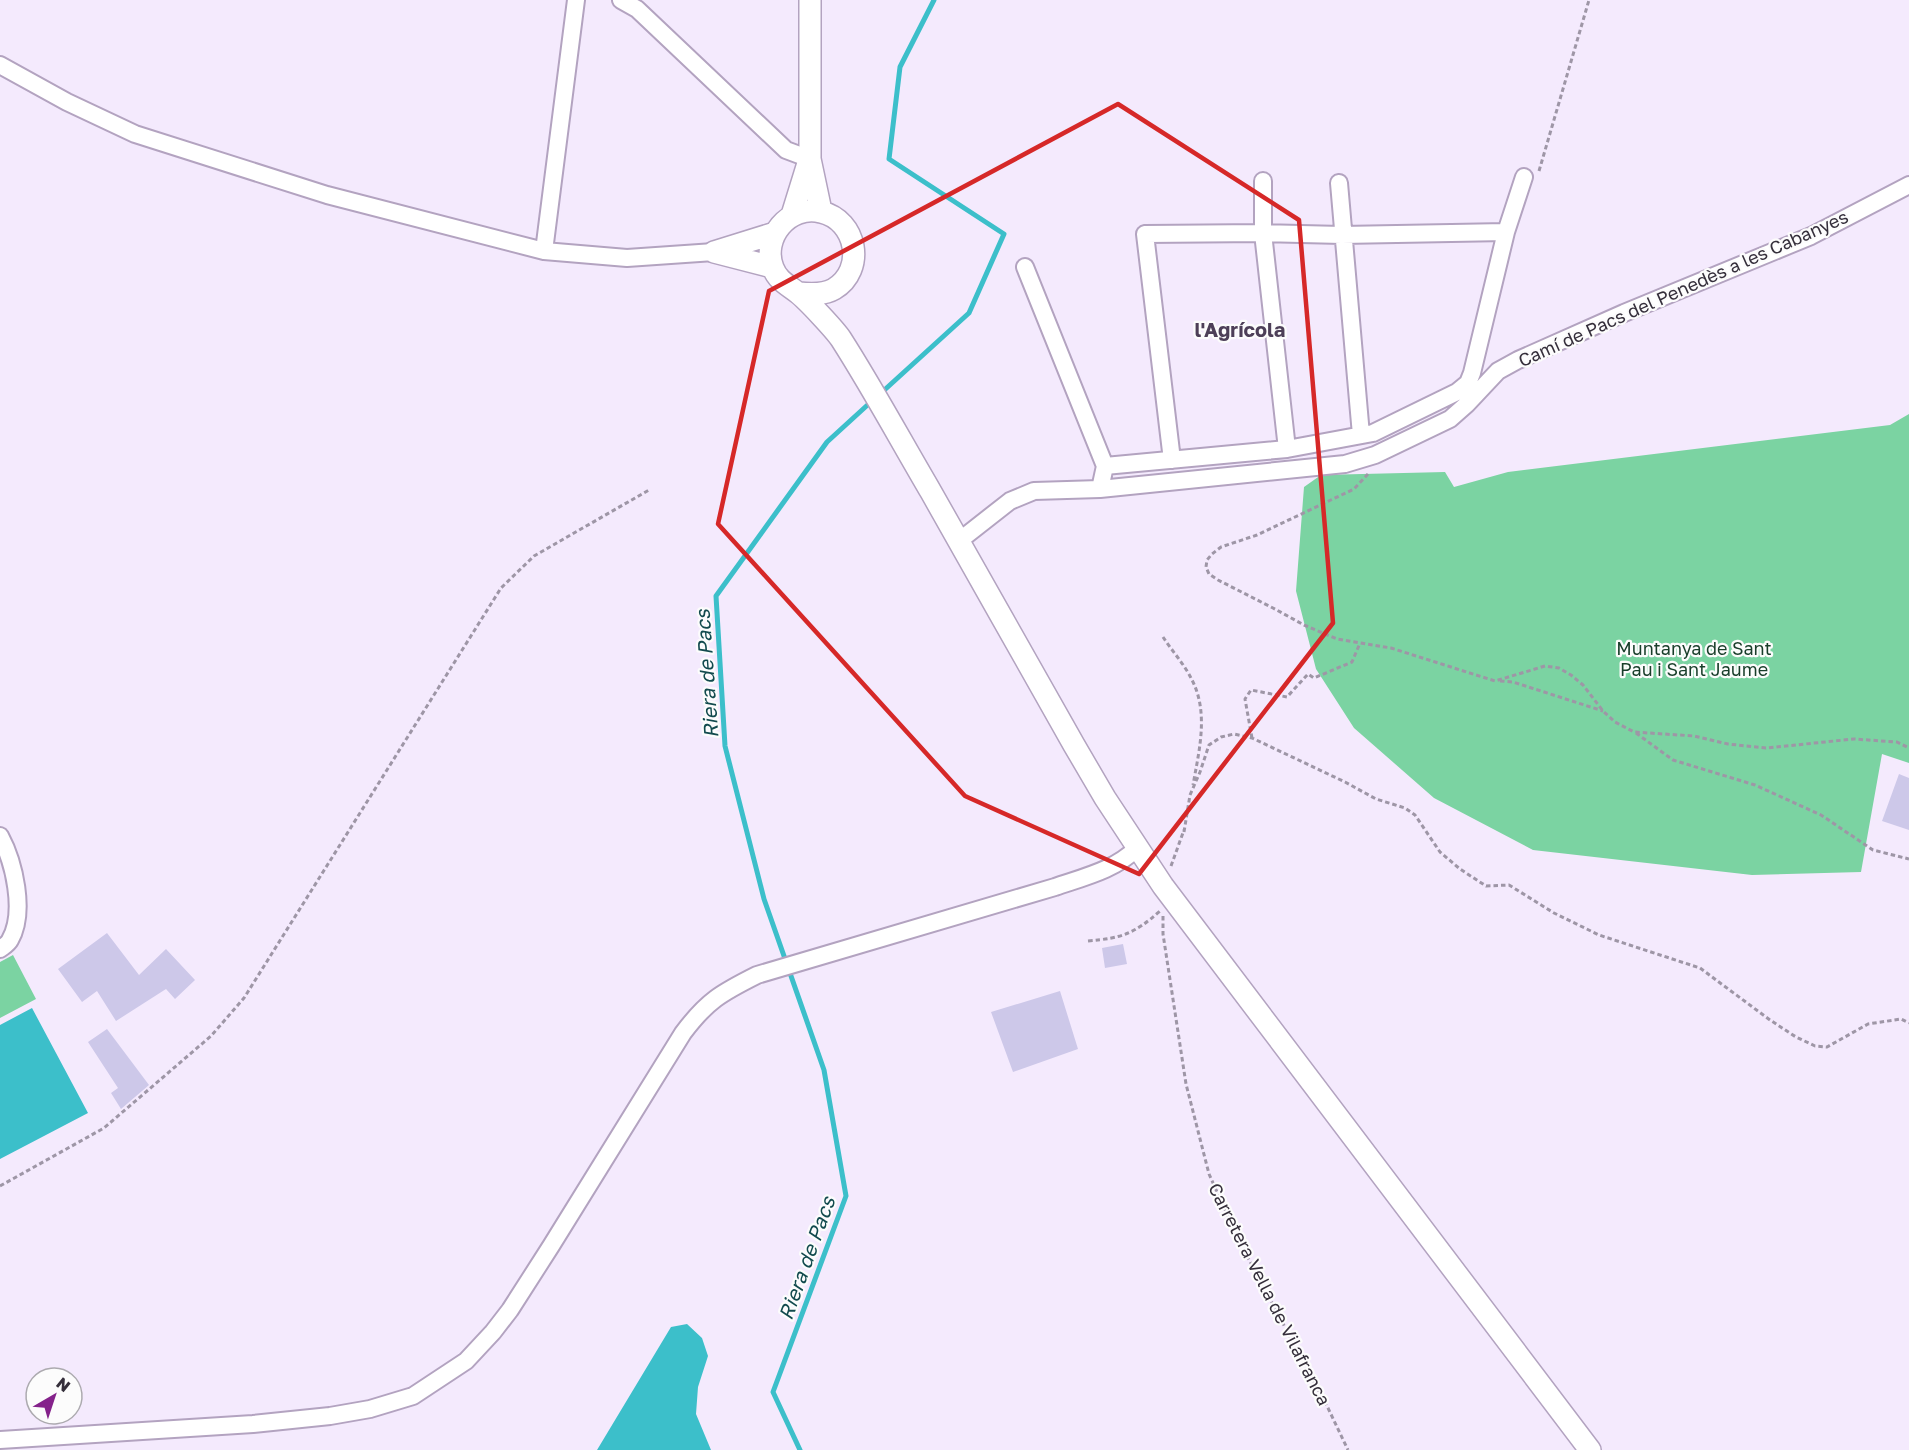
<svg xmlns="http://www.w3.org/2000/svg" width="1909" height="1450" viewBox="0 0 1909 1450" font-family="'Golos Text',sans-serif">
	<rect width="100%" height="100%" fill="#f4eafd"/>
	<path fill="#7bd3a2" d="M1909,414V763L1882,754L1861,872L1752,875L1533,850L1434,798L1354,728L1316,669L1296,591L1304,487L1321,475L1445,472L1454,487L1508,472L1890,425Z
		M13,955L36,999L0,1018V962Z"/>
	<path fill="#3cbfca" d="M32,1008L88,1113L0,1159V1025Z
		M687,1324L702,1338L708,1356L698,1387L696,1414L711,1450H597L671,1327Z"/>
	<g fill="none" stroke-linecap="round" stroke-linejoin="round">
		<path stroke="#3cbfca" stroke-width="5" d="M880,394L969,313L1004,234L889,159L900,67L934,0
			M800,1450L773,1392L846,1196L824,1070L764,899L725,746L716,596L827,442L873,400"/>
	</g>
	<path fill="#cdc8e9" d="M1899,774L1909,778V830L1882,821Z
		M107,933L139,975L166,949L195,980L175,999L166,989L116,1021L97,991L82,1002L58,969Z
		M1123,944L1127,964L1105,968L1102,948Z
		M1060,991L1078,1049L1013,1072L991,1012Z
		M107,1029L149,1085L121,1109L111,1093L118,1088L88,1042Z"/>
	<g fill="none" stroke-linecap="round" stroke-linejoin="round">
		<defs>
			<path id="minor" d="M621,0L637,9L786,150L810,159
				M0,65L67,102L135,134L327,195L544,251L627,258L714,252
				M1263,181V233L1287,449
				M1339,183L1361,435
				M544,251L576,0
				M1025,267L1105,466
				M1172,460L1145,234L1263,233L1342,235L1506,232
				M1100,489L1105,466L1287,449L1373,433L1457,392L1468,383L1472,373L1506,232L1524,177
				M959,541L1010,501L1034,491L1100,489L1345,464L1375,455L1450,419L1467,404L1498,371L1518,360L1624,313L1811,236L1909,185
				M0,836C14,862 26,912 10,940C8,944 4,946 0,949
				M0,1440L253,1424L330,1416L370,1409L413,1396L466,1361L493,1332L510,1310L551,1246L683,1033C707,1001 721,993 757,975L1055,887C1084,877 1115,870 1137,848"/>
			<path id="major" d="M810,0V159L821,211
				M792,215L809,160
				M714,252L775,233
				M714,252L772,267
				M799,293C810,294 824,295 834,289C866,270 857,220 821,212C789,204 761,238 773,268C778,281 788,285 798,293C807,300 835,330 841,339C873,389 901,441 931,492C979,576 1026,661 1074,745L1105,798L1163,886L1590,1450"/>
		</defs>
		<use href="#minor" stroke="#b3a3c0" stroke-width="20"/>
		<use href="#major" stroke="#b3a3c0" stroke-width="24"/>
		<path stroke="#9e96a6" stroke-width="3" stroke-dasharray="4.5 3" stroke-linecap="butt" d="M1539,171L1589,0
			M1368,474L1354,489L1257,535L1221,547L1212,554L1207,560L1206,567L1209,574L1218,580L1273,608L1304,625L1337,639L1391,648L1495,681L1545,666L1559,668L1571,675L1583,685L1603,711L1615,722L1634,732L1694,736L1728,744L1766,748L1854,739L1897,742L1909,748
			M1163,637C1172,651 1185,665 1192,680C1209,713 1199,751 1193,785
			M1500,681L1513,682L1603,711
			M1636,733L1673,760L1755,785L1821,815L1873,850L1909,859
			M1252,738L1245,699L1251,690L1287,697L1308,674L1314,678L1352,662L1360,643
			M1184,832L1190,795L1200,772L1209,745L1221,737L1234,734L1252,738L1345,782L1376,799L1405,808L1415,815L1440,852L1460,869L1486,886L1509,885L1554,913L1599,935L1700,968L1770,1020L1796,1037L1815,1046L1827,1047L1868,1024L1901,1019L1909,1023
			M1171,866L1184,830
			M1163,916V934L1186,1084L1209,1174L1238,1239L1328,1408L1348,1450
			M1088,941C1122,938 1134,934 1160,911
			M0,1186L104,1128L211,1036L244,998L501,588L534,556L649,490"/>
		<use href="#minor" stroke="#fff" stroke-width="16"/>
		<use href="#major" stroke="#fff" stroke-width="21"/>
	</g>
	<path fill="none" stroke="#d62828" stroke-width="4.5" stroke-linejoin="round" d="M1118,104L1299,220L1333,623L1139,874L965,796L718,524L769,291Z"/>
	<g text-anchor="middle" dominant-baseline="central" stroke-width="4.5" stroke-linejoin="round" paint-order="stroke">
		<g font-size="18" fill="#352f3b" stroke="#fcfcfc">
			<text transform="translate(1683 288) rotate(-24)">Camí de Pacs del Penedès a les Cabanyes</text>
			<text transform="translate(1270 1294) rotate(63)">Carretera Vella de Vilafranca</text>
		</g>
		<g font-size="18" fill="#183e2a" stroke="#fcfcfc">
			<text x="1694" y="648">Muntanya de Sant<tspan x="1694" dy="21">Pau i Sant Jaume</tspan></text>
		</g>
		<g font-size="20" font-weight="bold" fill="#4d3f58" stroke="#fcfcfc">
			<text x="1240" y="329">l'Agrícola</text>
		</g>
		<g font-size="20" font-style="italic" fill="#124a4e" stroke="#fcfcfc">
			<text transform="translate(706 674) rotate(-94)">Riera de Pacs</text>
			<text transform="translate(806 1258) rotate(-70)">Riera de Pacs</text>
		</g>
	</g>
	<g transform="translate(54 1396) rotate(39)"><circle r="28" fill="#fcfcfc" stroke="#acaaaf" stroke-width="1.5"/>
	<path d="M0-4.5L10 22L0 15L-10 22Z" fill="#85228b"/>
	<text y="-9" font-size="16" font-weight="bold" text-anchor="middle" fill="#352f3b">N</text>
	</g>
</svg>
